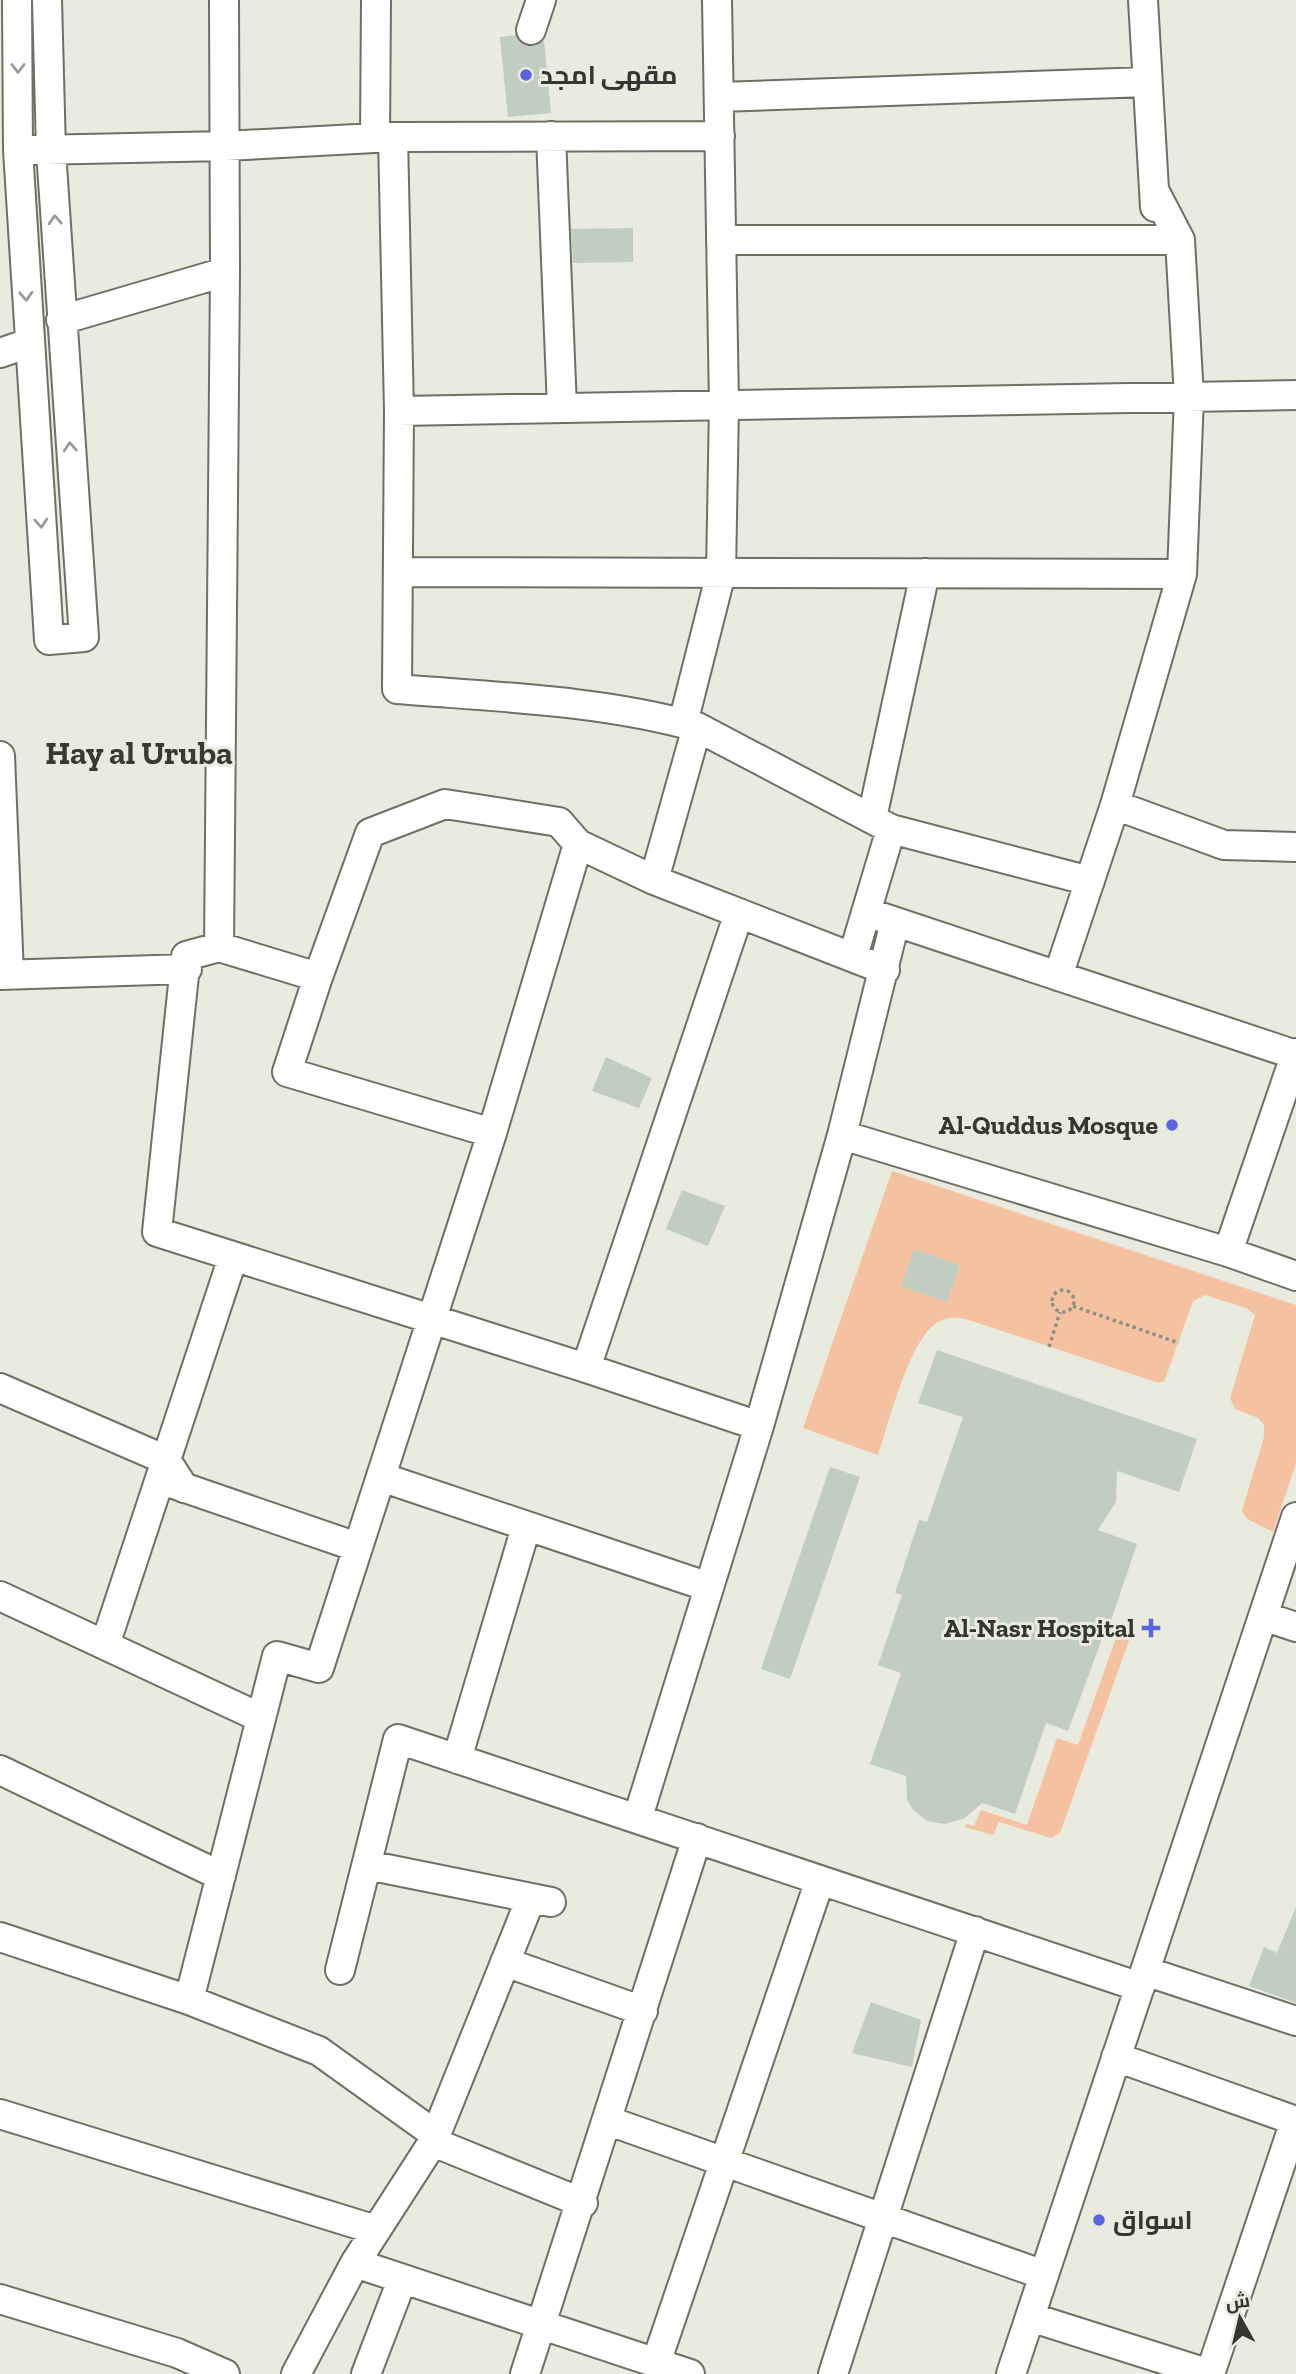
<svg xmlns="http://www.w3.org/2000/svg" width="1296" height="2374" viewBox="0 0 1296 2374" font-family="'Zilla Slab',Cairo,serif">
	<rect width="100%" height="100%" fill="#e8ebdd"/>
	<path fill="#f5c2a1" d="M892,1171L1296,1305V1463L1273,1532L1247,1519L1242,1511L1264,1437V1425L1258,1418L1235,1409L1230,1398L1255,1315L1246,1308L1205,1295L1193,1301L1164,1382H1156L972,1321C961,1318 951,1315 940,1321C910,1335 889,1423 878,1455L803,1428Z
		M1117,1635L1130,1638L1060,1833L1051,1838L999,1822L993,1835L965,1827L966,1824L974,1826L981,1810L1027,1825L1057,1738L1078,1745Z"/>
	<path fill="#c1cdc3" d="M516,35L526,46H535L544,40L551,113L508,117L500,37Z
		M633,228V262L573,263L571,229Z
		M606,1057L652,1078L639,1108L592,1091Z
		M682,1190L725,1206L708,1246L666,1229Z
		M914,1249L960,1265L947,1302L901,1286Z
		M937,1350L1197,1439L1179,1492L1117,1471L1116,1502L1098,1530L1137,1544L1111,1621L1109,1620L1068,1731L1046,1723L1015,1814L982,1803L965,1818L945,1824L927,1821L913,1810L907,1799L906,1776L870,1764L901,1673L878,1665L902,1595L895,1593L919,1520L927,1522L963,1417L918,1403Z
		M830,1467L860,1477L790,1679L761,1669Z
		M1296,1907V2003L1249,1986L1264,1947L1277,1953Z
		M871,2002L921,2020L912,2067L852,2053Z"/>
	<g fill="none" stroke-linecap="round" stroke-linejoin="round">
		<defs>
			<path id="minor" d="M17,0L18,150L49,640L84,637L51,151L47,0
				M1143,0L1155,207
				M531,30L541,0
				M719,97L1147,82
				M551,136L562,408
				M393,137L399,411L397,689C497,697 600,700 697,727L891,829L1090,881
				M375,138L376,0
				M34,150L226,146L393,137L720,136
				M721,240H1180
				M61,320L225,272
				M0,353L29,343
				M399,411L1296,395
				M400,572L1182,574
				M683,723L721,573L724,405L717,0
				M0,756L9,974
				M1115,805L1224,845L1296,847
				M872,818L925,573
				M654,880L697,727
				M866,912L1296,1055
				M219,947L225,272L224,0
				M853,956L891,829
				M0,975L187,969
				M1058,976L1115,805L1182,574L1189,397L1180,240L1154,190
				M318,977L219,947L186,956L157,1232L586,1368L759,1426
				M492,1133L287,1072L318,977L370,833L445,804L559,822L578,844L654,880L885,970
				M842,1135L1228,1252L1296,1276
				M1228,1252L1296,1053
				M586,1368L739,913
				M0,1388L166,1460L184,1488
				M381,1477L709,1587
				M168,1482L357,1547
				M0,1596L259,1717
				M1263,1616L1296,1627
				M105,1645L233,1257
				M457,1759L526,1527
				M0,1770L221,1876
				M638,1817L759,1426L842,1135L895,922
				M367,1865L551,1902
				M531,1898L433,2142L355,2263L690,2374
				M0,1937L189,2000L319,2051L436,2135
				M505,1962L643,2011
				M340,1970L398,1739L1140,1987
				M1145,1971L1296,2021
				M189,2000L277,1656L319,1668L492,1133L578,844
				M1116,2057L1296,2121
				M0,2114L376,2230
				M609,2121L1044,2275
				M433,2142L583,2203
				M0,2299L177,2353L225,2374
				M1030,2317L1210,2374
				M656,2363L820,1880
				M296,2374L355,2263
				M366,2374L402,2280
				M525,2374L697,1838
				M833,2374L975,1931
				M1011,2374L1296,1517
				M1210,2374L1295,2121"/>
		</defs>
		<use href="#minor" stroke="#6e7064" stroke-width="32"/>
		<path stroke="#8e9086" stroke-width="3.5" stroke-dasharray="3.5 3.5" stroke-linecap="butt" d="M1052 1301a11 11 0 1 1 22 0a11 11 0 1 1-22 0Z
			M1073,1306L1179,1343
			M1049,1347L1060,1312"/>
		<use href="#minor" stroke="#fff" stroke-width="28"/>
	</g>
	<defs><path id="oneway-chevron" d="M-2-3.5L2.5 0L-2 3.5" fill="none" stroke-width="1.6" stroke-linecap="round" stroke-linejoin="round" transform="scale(1.75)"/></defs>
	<g stroke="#9a9a98">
		<use href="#oneway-chevron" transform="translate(18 68) rotate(90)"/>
		<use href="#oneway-chevron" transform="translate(55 220) rotate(-93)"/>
		<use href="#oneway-chevron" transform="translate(26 296) rotate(87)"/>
		<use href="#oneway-chevron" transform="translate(70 447) rotate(-94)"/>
		<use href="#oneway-chevron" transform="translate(41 523) rotate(86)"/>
	</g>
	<g fill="#5966dd" stroke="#e8ebdd" stroke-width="2.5">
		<circle cx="526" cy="75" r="7"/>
		<circle cx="1172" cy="1125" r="7"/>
		<path d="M1147.5 1617.5h7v7h7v7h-7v7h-7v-7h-7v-7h7z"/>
		<circle cx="1099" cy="2220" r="7"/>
	</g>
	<g text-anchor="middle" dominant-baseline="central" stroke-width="6" stroke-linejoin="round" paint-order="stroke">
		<g font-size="26" font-weight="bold" fill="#353631" stroke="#e8ebdd" text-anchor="start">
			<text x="540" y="75">مقهى امجد</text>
			<text x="1158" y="1125" text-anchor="end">Al-Quddus Mosque</text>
			<text x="1135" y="1628" text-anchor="end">Al-Nasr Hospital</text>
			<text x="1113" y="2220">اسواق</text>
		</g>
		<g font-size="33" font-weight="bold" fill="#383a2f" stroke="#e8ebdd">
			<text x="139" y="752">Hay al Uruba</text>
		</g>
	</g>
	<g transform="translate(1240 2318) rotate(352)" stroke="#e8ebdd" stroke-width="5" paint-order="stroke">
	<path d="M0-5L12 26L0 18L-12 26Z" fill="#353631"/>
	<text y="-10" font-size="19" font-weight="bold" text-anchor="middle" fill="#353631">ش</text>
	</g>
</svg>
